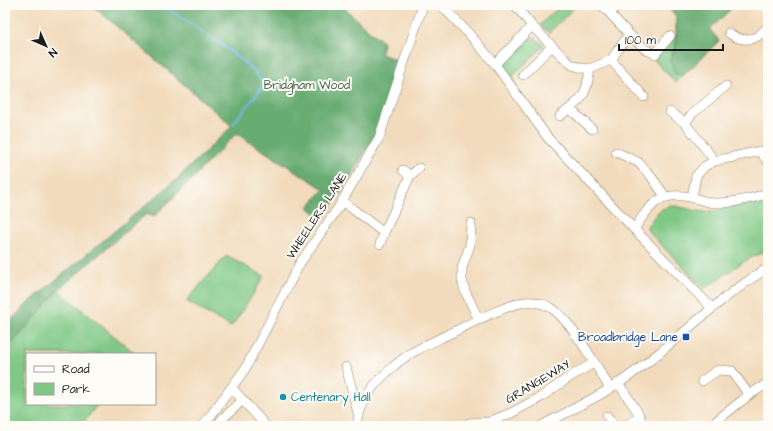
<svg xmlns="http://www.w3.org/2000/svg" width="773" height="431" viewBox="0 0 773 431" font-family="'Architects Daughter',sans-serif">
	<rect width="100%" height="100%" fill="#fdfcf7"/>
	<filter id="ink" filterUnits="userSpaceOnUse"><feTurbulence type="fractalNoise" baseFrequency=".025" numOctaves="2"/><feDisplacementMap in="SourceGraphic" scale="8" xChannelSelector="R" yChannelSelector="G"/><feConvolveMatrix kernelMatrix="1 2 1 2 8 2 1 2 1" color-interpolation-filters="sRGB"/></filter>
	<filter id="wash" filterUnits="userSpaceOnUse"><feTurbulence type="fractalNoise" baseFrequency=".012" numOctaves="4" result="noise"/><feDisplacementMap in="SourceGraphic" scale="16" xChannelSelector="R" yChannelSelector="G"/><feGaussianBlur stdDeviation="0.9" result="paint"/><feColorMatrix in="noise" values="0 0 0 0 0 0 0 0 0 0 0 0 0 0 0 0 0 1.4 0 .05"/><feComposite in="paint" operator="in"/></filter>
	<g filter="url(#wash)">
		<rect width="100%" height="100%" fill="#f2dbbc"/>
		<path fill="#7fc885" stroke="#4e7250" d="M561,5H577L549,33L540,25Z
			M676,35V45L670,61L676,74L684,75L676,83L654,60Z
			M535,37L544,46L513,76L514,89L499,65L529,39Z
			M768,198V249L743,262L704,289L648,231L647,226L659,211L670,205L704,212L758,203Z
			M226,256L264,276L252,296L231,327L186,301Z
			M58,290L136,354H27V404H98L81,426H5V352Z"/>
		<path fill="#67ac72" stroke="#426447" d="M92,5H341L373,34L383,41L381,54L400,61L376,133L347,183L322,220L308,207L324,189L248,141L237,133L154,217L146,214L58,290L5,352V326L27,304L176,180L232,126Z
			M666,5H735L710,29L719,41L684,75L676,74L670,61L676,45V16Z"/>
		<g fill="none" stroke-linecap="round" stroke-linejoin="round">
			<path stroke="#74bded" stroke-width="2" d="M161,5C183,19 255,63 263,84L260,90L233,124"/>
		</g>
	</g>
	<g filter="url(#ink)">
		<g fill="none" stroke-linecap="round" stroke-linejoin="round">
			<defs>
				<path id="minor" d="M441,5L470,35L495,64L548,138L634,229L712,308
					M515,5L532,26L562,56L572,65L582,68L590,69L611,60L629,34L602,5
					M610,13L619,5
					M729,33C737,39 748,42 758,36C761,34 765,30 768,27
					M629,34L645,49L655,54L670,36
					M611,60L644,97
					M495,64L532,26
					M523,75L552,46
					M570,109L592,129
					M670,112L685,123L715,161
					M560,116C582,99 586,98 590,69
					M685,123L693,113L726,86
					M616,152L638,162L650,175L665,196
					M410,176L419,168
					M692,198L696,176L705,166L715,161L760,151L768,162
					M342,201L384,233L410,176L403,170
					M471,223L470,245L462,268V280L465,291L479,320
					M634,229C651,205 658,191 690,197C698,199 706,202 714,203C728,204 755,198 768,193
					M380,244L384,233
					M346,367L358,413
					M702,381L718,370L732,371L749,395
					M618,383L637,411L643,426
					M232,388L266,426
					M607,416L614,426
					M221,420L243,400
					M469,423L489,422L511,413L541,397L571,376L594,363
					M203,426L245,369L300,263L338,208L379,138L423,5
					M357,426C360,399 374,383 394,366C409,352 431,343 449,334C470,324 503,306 525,302C533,301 541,303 548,306C569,316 597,368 610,388
					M541,426C573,409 607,393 636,371C681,338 719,297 768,268
					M624,426L640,417
					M710,426L749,395L768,383"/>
			</defs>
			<use href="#minor" stroke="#877c6c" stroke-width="10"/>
			<use href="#minor" stroke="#fff" stroke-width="9"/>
		</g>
	</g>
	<rect fill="#1a4fb4" stroke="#fdfcf7" stroke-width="1.5" x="682" y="333" width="8" height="8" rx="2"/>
	<circle fill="#0f9aa8" stroke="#fdfcf7" stroke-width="1.5" cx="283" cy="397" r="4"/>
	<g text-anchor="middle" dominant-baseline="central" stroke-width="4" stroke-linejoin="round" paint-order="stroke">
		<g font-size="12" fill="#446146" stroke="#fdfcf7">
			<text x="307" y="85">Bridgham Wood</text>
		</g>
		<g font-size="12" fill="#1c1c1c" stroke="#fdfcf7">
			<text transform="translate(317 216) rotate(-57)">WHEELERS LANE</text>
			<text transform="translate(538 382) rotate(-31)">GRANGEWAY</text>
		</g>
		<g font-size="12" fill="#164399" stroke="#fdfcf7" text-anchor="end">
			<text x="678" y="337">Broadbridge Lane</text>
		</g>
		<g font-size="12" fill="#0d838f" stroke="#fdfcf7" text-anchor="start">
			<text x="291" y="397">Centenary Hall</text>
		</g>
	</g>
	<rect width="773" height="431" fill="none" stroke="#fdfcf7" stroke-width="20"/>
	<rect x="26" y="353" width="130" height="52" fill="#fdfcf7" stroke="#a3a29f"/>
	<rect x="34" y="366" width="20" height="6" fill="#ffffff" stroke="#a3a29f"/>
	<text x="62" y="373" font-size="12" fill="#1c1c1c">Road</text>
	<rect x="34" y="383" width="20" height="12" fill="#7fc885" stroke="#a3a29f"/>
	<text x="62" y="393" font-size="12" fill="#1c1c1c">Park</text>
	<g transform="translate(46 46) rotate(135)" stroke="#fdfcf7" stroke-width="3" paint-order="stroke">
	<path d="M0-3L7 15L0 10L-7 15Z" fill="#1c1c1c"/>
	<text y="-6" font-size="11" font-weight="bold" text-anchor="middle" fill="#1c1c1c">N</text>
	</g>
	<path d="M619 44v6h104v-6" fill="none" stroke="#1c1c1c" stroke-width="2"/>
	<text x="625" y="44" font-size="12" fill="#1c1c1c" stroke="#fdfcf7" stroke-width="3" paint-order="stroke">100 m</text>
</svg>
